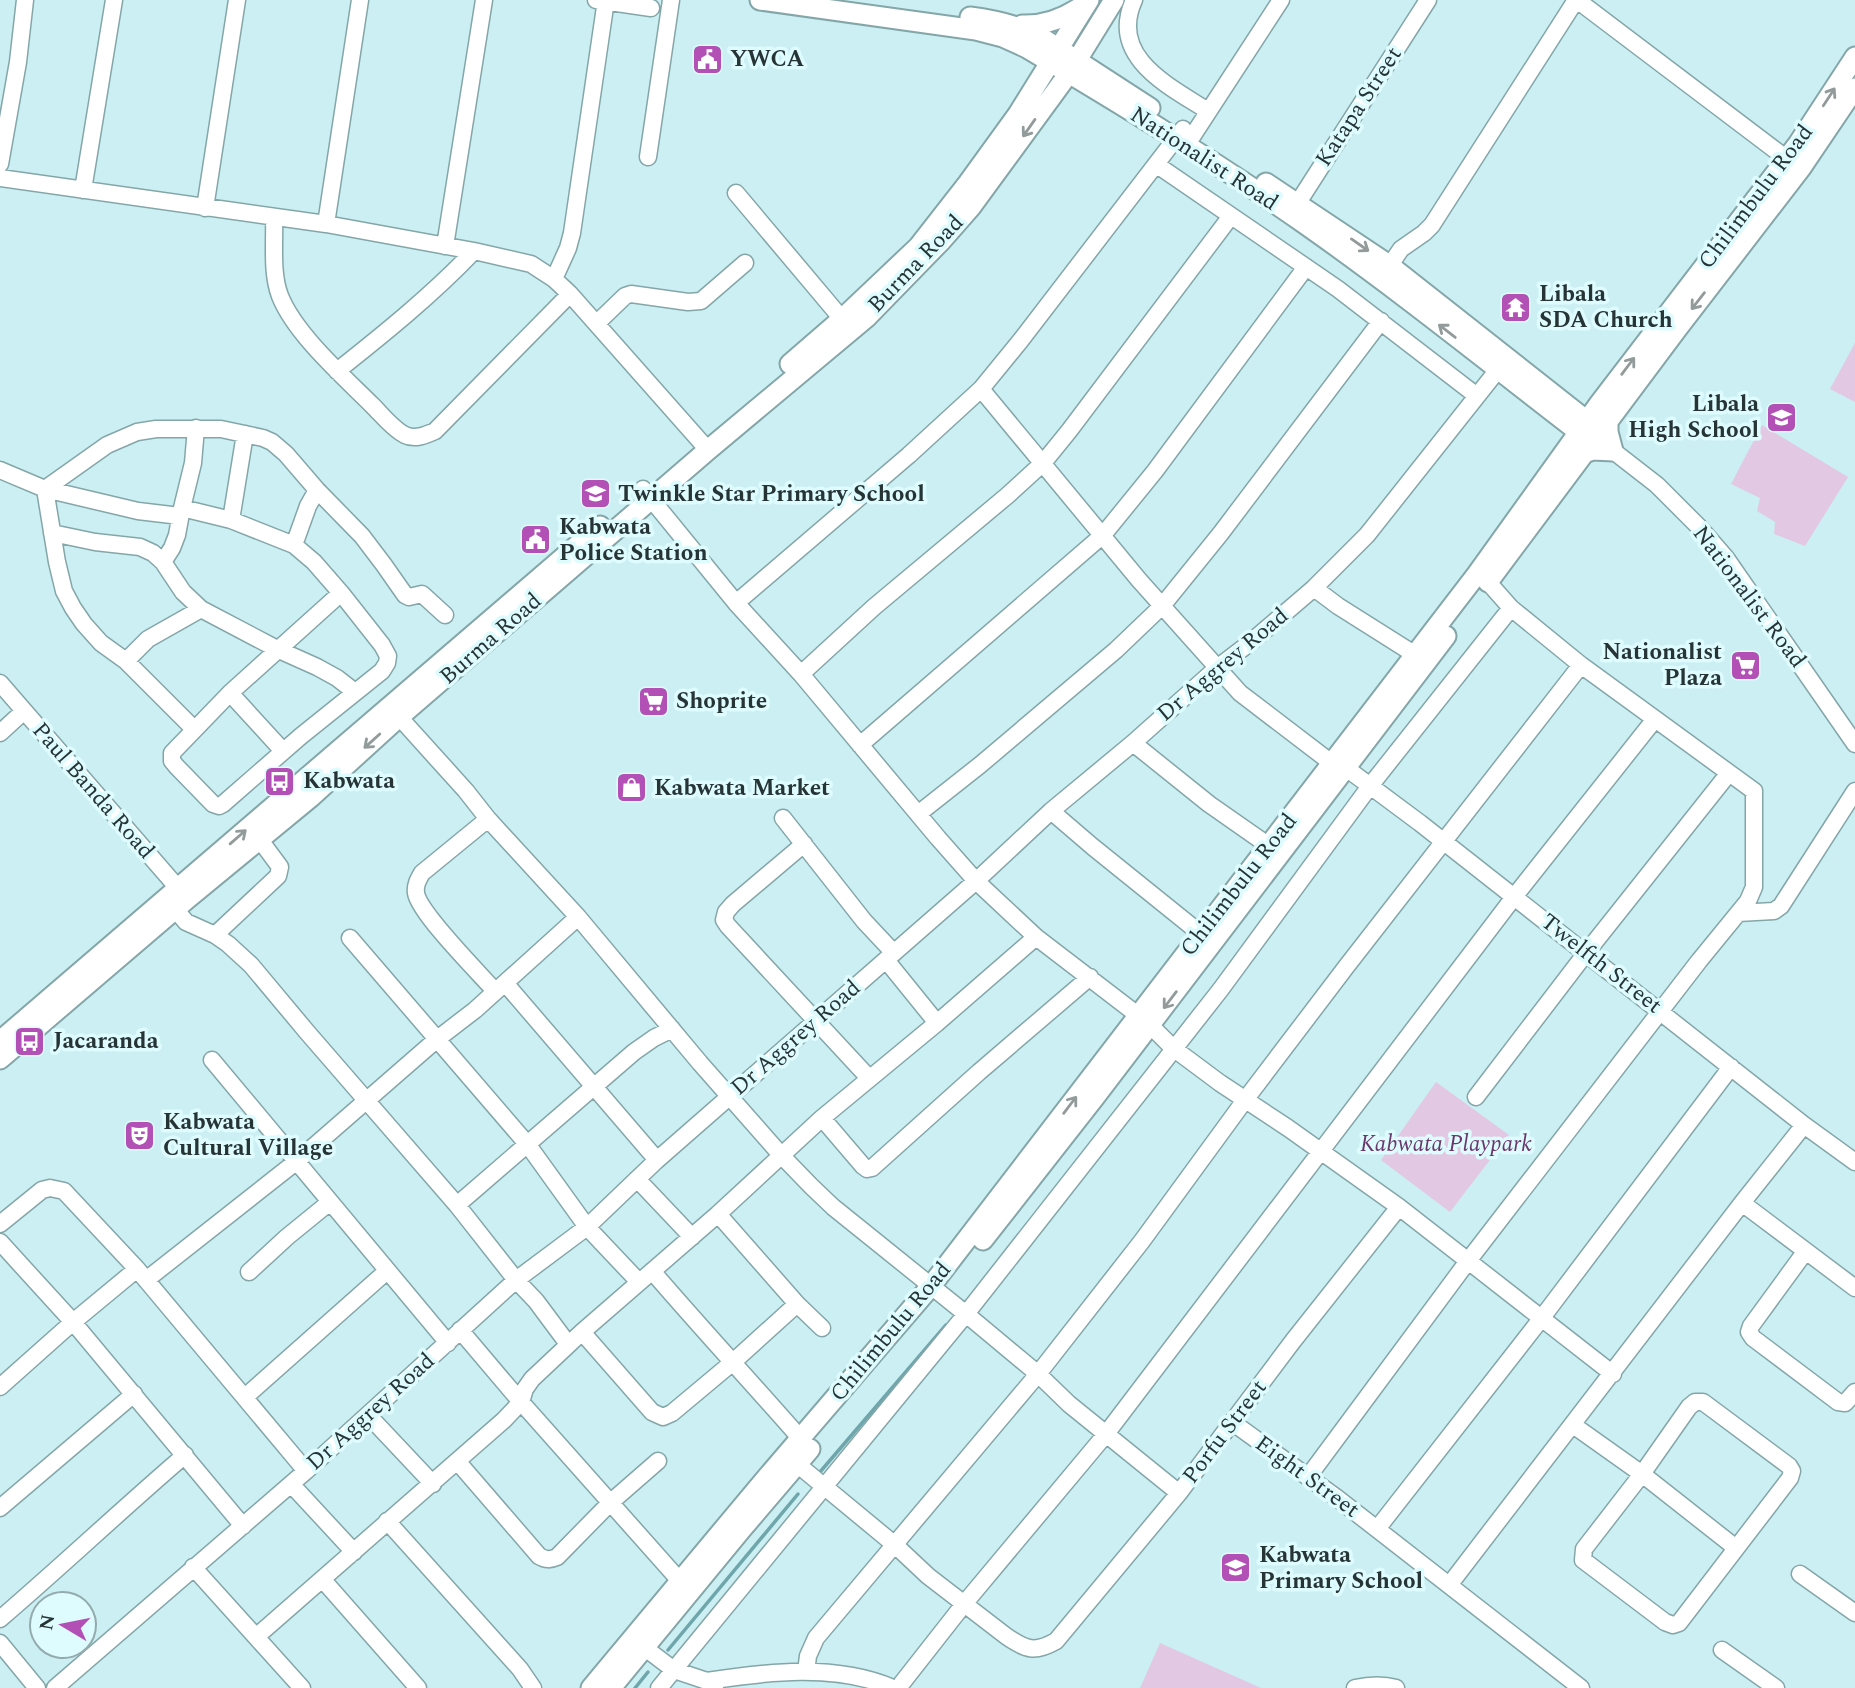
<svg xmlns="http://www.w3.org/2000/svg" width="1855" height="1688" viewBox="0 0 1855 1688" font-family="Spectral,serif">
	<rect width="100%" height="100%" fill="#cbeff3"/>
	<path fill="#e2c8e2" d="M1855,343V402L1830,389Z
		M1762,425L1848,477L1805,546L1774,534L1775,522L1757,511L1760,498L1731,484Z
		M1436,1082L1509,1135L1450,1212L1381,1160Z
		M1160,1643L1261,1688H1140Z"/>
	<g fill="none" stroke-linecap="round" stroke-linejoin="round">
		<path stroke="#6fa6ac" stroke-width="3.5" d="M820,1472L946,1325
			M668,1650L798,1494
			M635,1688L648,1672"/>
		<defs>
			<path id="minor" d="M596,0L651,8
				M1134,0C1108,57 1169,86 1208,111
				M1577,0L1787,159
				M1186,146L1281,0
				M648,157L671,0
				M0,164L18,62L25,0
				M1157,165L1338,289L1477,396
				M0,178L326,224L474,251L531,264L554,279L570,294L708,450
				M83,190L114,0
				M736,193L842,319
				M205,208L237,0
				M1292,212L1428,0
				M274,217C275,242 271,273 280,296C295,334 344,377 373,406C382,415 393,429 405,435C415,440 426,435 435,431L570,294
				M326,224L360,0
				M445,246L484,0
				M1384,274L1401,249L1424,233L1432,225L1576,0
				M554,279L568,248L572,233L606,0
				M597,323L625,296L631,294L688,302L701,301L745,263
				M337,371C385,333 432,295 474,251
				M981,389L1139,580L1240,693L1333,764
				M1603,443L1657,485L1700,528L1726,558L1855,744
				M0,470L45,489L138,511L180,516
				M45,489L107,445L137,432L156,429H221L263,438L272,442L286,454L317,490L362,536L384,565L405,595L409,597L422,594L445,615
				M45,489L57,562L64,591L73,608L84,624L101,643L126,661L194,729
				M643,489L736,603L801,674L938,838L976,881L1036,937L1139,1016
				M182,508L231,520L294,545L314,562L341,593L382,645L388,656L387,663L382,671L301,736L223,804L219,806L213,804L177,767L172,761V753L230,693L341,593
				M231,520L245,434
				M52,533L95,542L140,547L153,553L163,562L183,592L201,609L279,650L317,667L337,678L355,692
				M294,545L308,506L317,490
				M163,562L172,548L177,535L182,508L193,463L196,428
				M1314,588L1338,606L1414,654
				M736,603L909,455L981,389L1021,340L1183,129
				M126,661L148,639L201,609
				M801,674L874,607L1008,495L1043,463L1069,431L1231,216
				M0,683L184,895
				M230,693L283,751
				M392,709L466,791L488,819L578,917L700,1063L781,1155L811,1186L833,1207L966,1314L1038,1374L1069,1404L1179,1493
				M0,733L24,711
				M1133,743L1209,804L1269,846
				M860,745L1103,535L1155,471L1306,267
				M1346,768L1420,823L1804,1125L1855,1162
				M1051,811L1093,847L1201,934
				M918,814L980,765L1116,650L1162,606L1221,533L1381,321
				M783,818L864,921L894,953
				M488,819L422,873C418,880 415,885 416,893C419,913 479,973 495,991
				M804,844L733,904L726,912L724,920L728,926L869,1078
				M175,909L186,922L215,935L228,944L251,965L307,1032L457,1205L516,1280L536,1301L568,1344
				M1738,913L1774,911L1781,906L1855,791
				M215,935L278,876L280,867L260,840
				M350,938L528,1145L587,1227L639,1282
				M886,960L937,1023
				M505,983L657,1160
				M1150,1025L1173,1048L1220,1083L1288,1128L1399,1207L1613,1374
				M212,1060L448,1343
				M1476,1097L1586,953L1729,773
				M822,1118L863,1166L867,1169L872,1168L979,1072L1090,977
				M637,1179L692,1237
				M1742,1203L1855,1288
				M457,1205L634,1052L654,1038L672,1029
				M718,1214L797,1304L822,1328
				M0,1224L42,1190L50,1188L64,1191L137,1269L306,1471
				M0,1242L73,1322L243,1526
				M1805,1252L1751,1326L1749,1332L1753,1338L1838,1402L1845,1403L1855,1392
				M652,1271C701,1328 752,1383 801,1439
				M249,1272L287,1237L330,1202
				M146,1280L297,1161L436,1040L475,1010L578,917
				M460,1330L521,1402L680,1581
				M582,1332L652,1412L663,1417L672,1413L733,1362L797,1304
				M0,1387L73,1322L137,1269
				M245,1397L387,1271
				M1695,1402H1703L1789,1466L1792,1471L1790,1478L1679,1623L1673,1625L1665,1622L1583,1560L1584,1549L1642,1474L1689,1407Z
				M368,1415L433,1484
				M1232,1422L1337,1498L1581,1688
				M1573,1425L1642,1474L1736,1548
				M457,1461L539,1556C546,1560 550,1560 557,1557L611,1502L658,1461
				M797,1464L895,1545L928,1576L1006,1636C1026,1650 1035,1653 1056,1641L1179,1493L1293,1341L1399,1207
				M1308,1477L1468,1261L1699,961L1748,901L1754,887V791L1581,665L1511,608L1488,582
				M291,1484L354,1552
				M0,1508L134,1394
				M387,1521L520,1669L533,1688
				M1377,1529L1541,1319L1731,1067
				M193,1567L302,1688
				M1800,1574L1855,1613
				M323,1580L418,1688
				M1450,1584L1742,1203L1804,1125
				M0,1619C63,1565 122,1509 185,1455
				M257,1636L504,1420L521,1402L525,1389L532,1379L582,1332L718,1214L822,1118L937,1023L1036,937
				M0,1643L37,1688
				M645,1648L674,1670L707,1681L715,1687
				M1722,1650L1776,1688
				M806,1672L808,1656L816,1638L1038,1374L1142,1241L1245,1100L1346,967L1581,665
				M707,1681C767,1672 835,1663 893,1688
				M55,1688L306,1471L516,1280L587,1227L657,1160L976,881L1051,811L1133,743L1217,668L1251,642L1314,588L1367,535L1504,362
				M659,1688L966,1314L1221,989L1370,786L1511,608
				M900,1688L902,1683L964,1604L1106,1434L1514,897L1655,719
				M1355,1688C1369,1685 1382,1684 1396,1688"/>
			<path id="major" d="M760,0L976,30L1003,37L1027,48C1121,104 1215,161 1305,224C1399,290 1488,362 1579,432L1591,436
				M970,17C993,20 1015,25 1036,34L1150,108
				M1022,25C1044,26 1063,19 1082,6
				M1266,183L1389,265L1587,421L1592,431
				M790,364L842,319L918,247L968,183L1018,114L1089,0
				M1584,453L1593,450L1613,451L1608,432V422
				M1488,582L1677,329L1801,168L1855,88
				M0,1041L600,526
				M0,1059L187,899L311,797L399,717L708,450L866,318L942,240L971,207L1069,73L1114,0
				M983,1240L1095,1097L1446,636
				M591,1688L762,1483L931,1286L1477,574L1599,404L1798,144L1855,57
				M611,1688L741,1530L810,1449"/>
		</defs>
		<use href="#minor" stroke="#84a6a9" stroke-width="19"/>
		<use href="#major" stroke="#84a6a9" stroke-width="23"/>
		<use href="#minor" stroke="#fff" stroke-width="16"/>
		<use href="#major" stroke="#fff" stroke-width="19"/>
	</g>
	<defs><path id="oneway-shaft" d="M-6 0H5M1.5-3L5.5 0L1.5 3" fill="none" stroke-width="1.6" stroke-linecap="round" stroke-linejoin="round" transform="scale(1.75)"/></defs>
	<g stroke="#929a9a">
		<use href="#oneway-shaft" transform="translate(1829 97) rotate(-57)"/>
		<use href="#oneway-shaft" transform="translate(1029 128) rotate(125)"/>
		<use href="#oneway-shaft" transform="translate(1360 245) rotate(35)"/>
		<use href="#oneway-shaft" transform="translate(1698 301) rotate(128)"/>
		<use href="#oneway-shaft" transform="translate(1447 331) rotate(-142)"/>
		<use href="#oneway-shaft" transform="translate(1628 366) rotate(-53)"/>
		<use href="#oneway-shaft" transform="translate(372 741) rotate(138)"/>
		<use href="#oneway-shaft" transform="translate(238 837) rotate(-41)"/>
		<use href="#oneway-shaft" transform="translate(1170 1000) rotate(127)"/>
		<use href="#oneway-shaft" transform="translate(1070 1105) rotate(-53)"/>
	</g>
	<defs>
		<symbol id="civic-square" viewBox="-11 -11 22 22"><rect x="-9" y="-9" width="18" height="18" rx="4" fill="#b250b6" stroke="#defbfe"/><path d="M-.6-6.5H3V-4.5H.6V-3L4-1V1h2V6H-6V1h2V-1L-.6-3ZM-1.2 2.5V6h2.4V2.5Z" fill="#fff"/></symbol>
		<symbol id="temple-square" viewBox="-11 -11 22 22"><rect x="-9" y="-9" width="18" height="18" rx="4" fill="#b250b6" stroke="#defbfe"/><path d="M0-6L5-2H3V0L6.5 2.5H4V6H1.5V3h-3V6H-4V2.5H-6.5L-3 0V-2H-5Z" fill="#fff"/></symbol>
		<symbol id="school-square" viewBox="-11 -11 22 22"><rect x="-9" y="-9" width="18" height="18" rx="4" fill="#b250b6" stroke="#defbfe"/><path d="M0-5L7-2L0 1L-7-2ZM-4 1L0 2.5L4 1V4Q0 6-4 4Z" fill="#fff"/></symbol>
		<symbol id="supermarket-square" viewBox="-11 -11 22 22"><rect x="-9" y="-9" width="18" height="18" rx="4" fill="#b250b6" stroke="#defbfe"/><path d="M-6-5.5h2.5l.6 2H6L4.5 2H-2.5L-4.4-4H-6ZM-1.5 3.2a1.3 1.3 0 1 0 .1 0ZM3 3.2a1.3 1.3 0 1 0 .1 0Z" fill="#fff"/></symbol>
		<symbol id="bus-square" viewBox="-11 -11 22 22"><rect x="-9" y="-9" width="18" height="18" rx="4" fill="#b250b6" stroke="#defbfe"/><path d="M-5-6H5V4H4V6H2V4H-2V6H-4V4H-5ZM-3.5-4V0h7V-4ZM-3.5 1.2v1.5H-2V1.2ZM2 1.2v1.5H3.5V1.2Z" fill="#fff"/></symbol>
		<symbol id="shop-square" viewBox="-11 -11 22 22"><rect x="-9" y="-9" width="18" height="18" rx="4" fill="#b250b6" stroke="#defbfe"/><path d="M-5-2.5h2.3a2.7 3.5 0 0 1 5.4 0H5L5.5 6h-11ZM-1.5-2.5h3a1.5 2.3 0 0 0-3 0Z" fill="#fff"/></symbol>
		<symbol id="theatre-square" viewBox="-11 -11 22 22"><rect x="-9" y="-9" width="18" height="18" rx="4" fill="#b250b6" stroke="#defbfe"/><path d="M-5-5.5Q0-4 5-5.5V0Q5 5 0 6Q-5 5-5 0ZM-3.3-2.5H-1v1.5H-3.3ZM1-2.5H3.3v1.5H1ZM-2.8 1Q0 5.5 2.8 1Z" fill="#fff"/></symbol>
	</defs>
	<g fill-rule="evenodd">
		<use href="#civic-square" x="690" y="42" width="35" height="35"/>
		<use href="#temple-square" x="1498" y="290" width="35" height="35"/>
		<use href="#school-square" x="1764" y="400" width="35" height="35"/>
		<use href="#school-square" x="578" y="476" width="35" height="35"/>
		<use href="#civic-square" x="518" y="522" width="35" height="35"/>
		<use href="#supermarket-square" x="1728" y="648" width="35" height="35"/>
		<use href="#supermarket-square" x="636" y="684" width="35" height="35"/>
		<use href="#bus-square" x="262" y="764" width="35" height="35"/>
		<use href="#shop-square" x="614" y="770" width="35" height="35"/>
		<use href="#bus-square" x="12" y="1024" width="35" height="35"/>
		<use href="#theatre-square" x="122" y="1118" width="35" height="35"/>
		<use href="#school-square" x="1218" y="1550" width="35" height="35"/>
	</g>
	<g text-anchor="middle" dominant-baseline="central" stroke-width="7" stroke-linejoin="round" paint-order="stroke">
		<g font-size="23" font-weight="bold" fill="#263436" stroke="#defbfe" text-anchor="start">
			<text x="730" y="59">YWCA</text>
			<text x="1539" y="294">Libala<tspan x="1539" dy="26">SDA Church</tspan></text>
			<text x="1759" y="404" text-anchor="end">Libala<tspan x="1759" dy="26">High School</tspan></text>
			<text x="618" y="494">Twinkle Star Primary School</text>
			<text x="559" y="527">Kabwata<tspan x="559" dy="26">Police Station</tspan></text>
			<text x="1722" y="652" text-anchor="end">Nationalist<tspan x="1722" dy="26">Plaza</tspan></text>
			<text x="676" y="701">Shoprite</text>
			<text x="303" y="781">Kabwata</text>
			<text x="654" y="788">Kabwata Market</text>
			<text x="53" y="1041">Jacaranda</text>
			<text x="163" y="1122">Kabwata<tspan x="163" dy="26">Cultural Village</tspan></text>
			<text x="1259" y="1555">Kabwata<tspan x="1259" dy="26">Primary School</tspan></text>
		</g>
		<g font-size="23" fill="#263436" stroke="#defbfe">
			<text transform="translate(1359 107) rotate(-57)">Katapa Street</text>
			<text transform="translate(1204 159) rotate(33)">Nationalist Road</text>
			<text transform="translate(1756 197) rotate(-53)">Chilimbulu Road</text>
			<text transform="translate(916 264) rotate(-46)">Burma Road</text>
			<text transform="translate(1749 597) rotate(53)">Nationalist Road</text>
			<text transform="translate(491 639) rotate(-41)">Burma Road</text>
			<text transform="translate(1223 665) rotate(-40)">Dr Aggrey Road</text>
			<text transform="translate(93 791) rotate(49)">Paul Banda Road</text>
			<text transform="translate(1239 885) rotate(-52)">Chilimbulu Road</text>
			<text transform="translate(1601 964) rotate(38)">Twelfth Street</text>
			<text transform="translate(796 1038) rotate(-41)">Dr Aggrey Road</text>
			<text transform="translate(891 1332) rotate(-50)">Chilimbulu Road</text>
			<text transform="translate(371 1412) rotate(-42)">Dr Aggrey Road</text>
			<text transform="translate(1225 1432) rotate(-53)">Porfu Street</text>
			<text transform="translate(1307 1477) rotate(36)">Eight Street</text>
		</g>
		<g font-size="23" font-style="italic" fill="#6a376c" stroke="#defbfe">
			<text x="1446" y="1144">Kabwata Playpark</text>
		</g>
	</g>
	<g transform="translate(63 1625) rotate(280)"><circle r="33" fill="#defbfe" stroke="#94abae" stroke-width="2"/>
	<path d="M0-5L12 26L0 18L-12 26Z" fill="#b250b6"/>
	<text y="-10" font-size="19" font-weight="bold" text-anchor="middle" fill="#263436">N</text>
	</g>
</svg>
